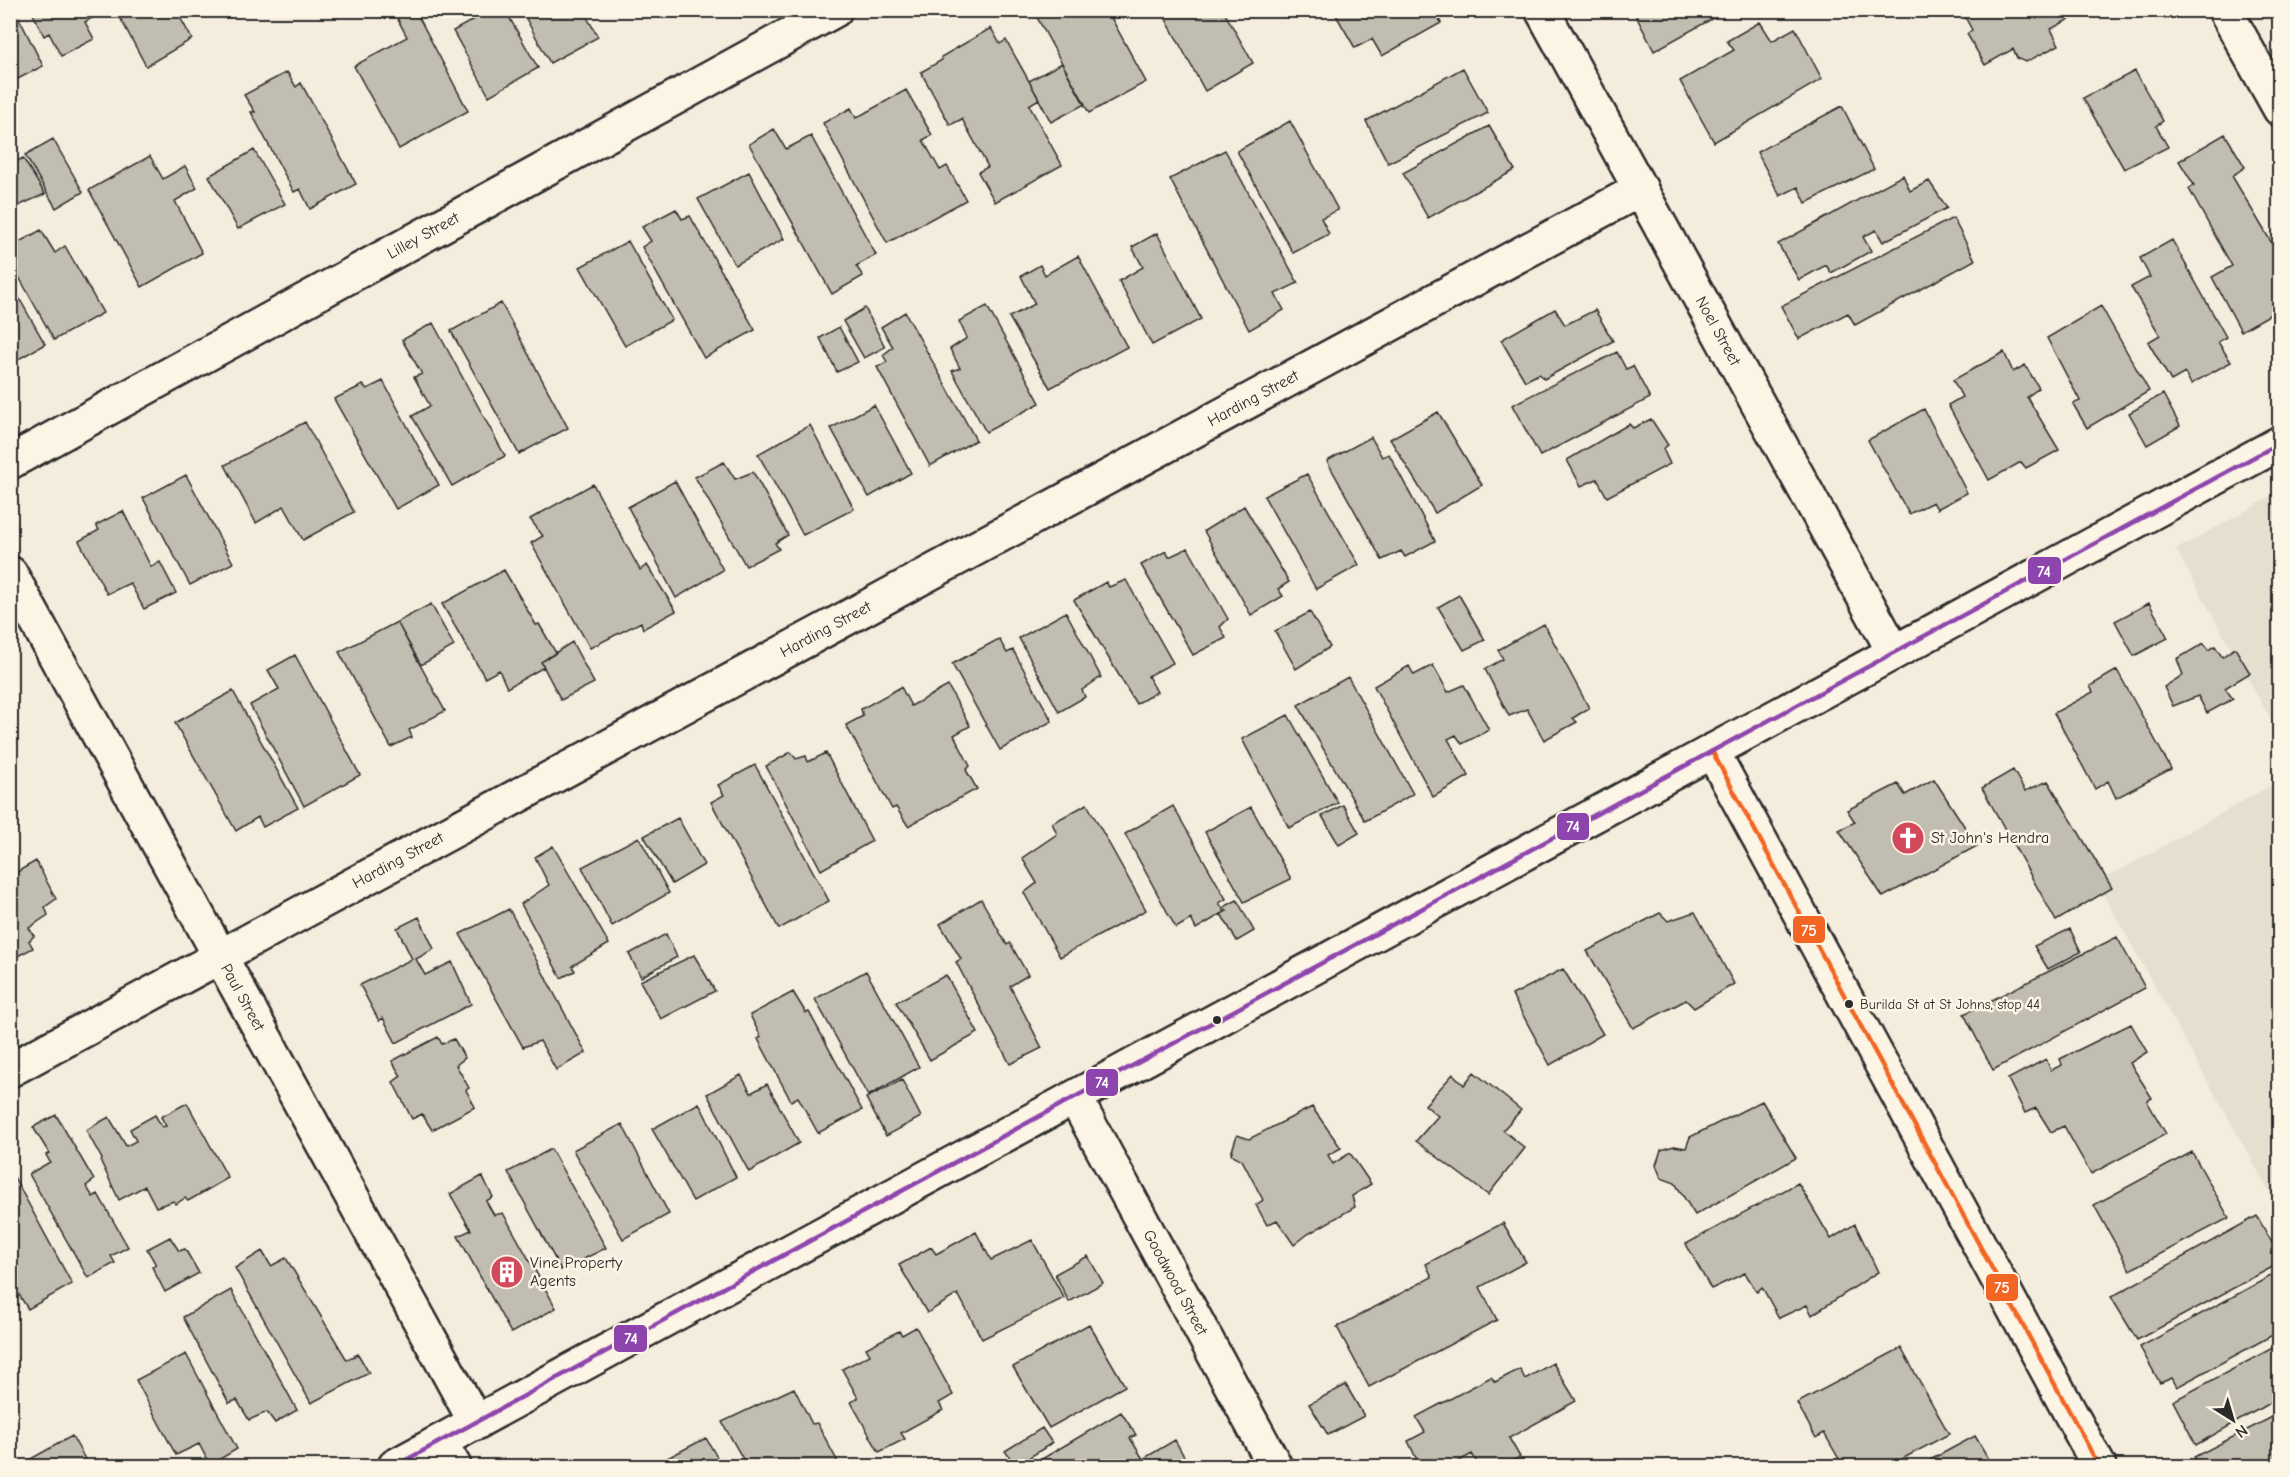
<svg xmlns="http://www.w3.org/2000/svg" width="2290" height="1477" viewBox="0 0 2290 1477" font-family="'Comic Neue',sans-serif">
	<rect width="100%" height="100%" fill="#f4edde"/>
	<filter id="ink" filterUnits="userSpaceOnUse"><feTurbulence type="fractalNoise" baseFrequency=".0167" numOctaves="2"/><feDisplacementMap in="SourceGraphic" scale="12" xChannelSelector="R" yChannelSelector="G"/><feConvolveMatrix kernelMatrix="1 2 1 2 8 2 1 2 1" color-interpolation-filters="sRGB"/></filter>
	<g filter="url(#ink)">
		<path fill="#e5dfd0" d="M2279,492V734L2176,550Z
			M2279,781V1209L2097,883Z"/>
		<path fill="#c2bdb1" stroke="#2b2b2b" stroke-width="1.5" d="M10,10H15L43,66L10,83Z
			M31,10H99L101,13L85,22L94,39L61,56L49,33L44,36Z
			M116,10H176L192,39L146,66Z
			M383,10H415L468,111L399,149L354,66L407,37L395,14L387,17Z
			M491,10H505L538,68L489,96L453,31Z
			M512,10H583L598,37L550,63L524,15L516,17Z
			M1033,10H1107L1146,82L1089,113Z
			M1161,10H1223L1253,63L1205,91Z
			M1333,10H1435L1441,23L1382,56L1372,39L1355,48Z
			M1633,10H1728L1654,51Z
			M1972,10H2086L2051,29L2059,45L2026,62L2017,58L2013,49L1985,65L1967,34L1972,30L1964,15Z
			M1760,22L1772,41L1795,28L1822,79L1714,142L1680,81L1734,50L1727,41Z
			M991,28L1000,44L1006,40L1039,99L1029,105L1062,165L995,202L978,172L988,167L962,119L950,125L921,72L942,60L941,57Z
			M1062,63L1085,104L1051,122L1029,81Z
			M1463,68L1488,113L1388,163L1366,121Z
			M2135,71L2163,121L2156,126L2168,147L2124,169L2083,98Z
			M287,72L296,87L301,83L356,184L310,209L300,189L294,192L251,112H255L244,95Z
			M906,90L932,135L923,140L940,170L947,166L966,200L887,243L823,123L851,108L856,118Z
			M1842,106L1874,169L1806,203L1798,187L1780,196L1757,152Z
			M1290,121L1338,210L1321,218L1329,234L1293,253L1237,151Z
			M1489,126L1515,170L1428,218L1403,173Z
			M774,129L786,149L811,136L876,255L856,266L863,276L832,294L749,144Z
			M2225,134L2245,167L2232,176L2280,257V309L2241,331L2212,277L2232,266L2189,189L2194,185L2179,161Z
			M53,139L83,192L56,208L25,155Z
			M254,150L285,204L238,229L209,176Z
			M1225,150L1298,283L1275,294L1284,310L1249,330L1170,179Z
			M150,156L163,179L185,166L197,188L175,201L202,253L142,287L89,190Z
			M23,158L45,194L18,206L10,194V165Z
			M749,172L784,239L735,265L698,199Z
			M1903,175L1910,191L1929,181L1947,208L1883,242L1876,230L1863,237L1871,251L1831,273L1826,265L1799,280L1778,244Z
			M676,209L682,219L690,216L755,330L704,358L642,247L651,241L642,227Z
			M1953,218L1975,260L1855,325L1848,313L1799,339L1781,306Z
			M41,230L55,253L65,246L103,313L54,340L14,268L18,264L10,253V247Z
			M1157,233L1201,319L1152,345L1119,281L1143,267L1132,247Z
			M2172,240L2226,337L2218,342L2231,362L2191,384L2185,373L2171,381L2148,342L2160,335L2131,287L2150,277L2140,258Z
			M628,241L672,320L625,346L580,267Z
			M1078,256L1127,347L1050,388L1009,317L1035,304L1021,276L1040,265L1045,275Z
			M10,282L45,344L10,364Z
			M501,303L568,428L519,454L451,331Z
			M987,306L1040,403L986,432L952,371L960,368L950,349L967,338L959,321Z
			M2101,306L2149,391L2087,428L2073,404L2080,401L2047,338Z
			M865,308L885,347L864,358L843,321Z
			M1555,309L1565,325L1595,310L1613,341L1544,379L1539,374L1525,381L1501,340Z
			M905,312L976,440L930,466L877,367L887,362L883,355L893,347L881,327Z
			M433,323L505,456L452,486L412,416L430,406L414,377L422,374L402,340Z
			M839,327L858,362L837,372L820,338Z
			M1617,352L1626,369L1633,366L1650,398L1540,456L1512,405Z
			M2004,352L2013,372L2025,365L2039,388L2027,397L2059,450L2026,468L2021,462L1989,480L1948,405L1962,397L1953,380Z
			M383,381L439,485L396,509L334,399L363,385L367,389Z
			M2163,394L2180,426L2147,445L2129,413Z
			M874,405L911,473L869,497L831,428Z
			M1924,409L1967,493L1937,509L1933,502L1909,514L1868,440Z
			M1438,412L1482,485L1435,513L1390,439Z
			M1651,419L1668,445L1663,449L1670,464L1607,497L1597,479L1581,486L1567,460L1629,424L1633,428Z
			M305,422L354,512L303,540L284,506L256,523L225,465Z
			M810,425L854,509L803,535L758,454Z
			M1371,437L1382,457L1389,454L1435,541L1405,557L1401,551L1382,560L1327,461Z
			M724,462L735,479L753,472L788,535L775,543L779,549L746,566L695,477Z
			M1307,474L1359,565L1316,589L1264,496Z
			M186,475L233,563L190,585L143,498Z
			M675,481L723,570L676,598L628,507Z
			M593,484L640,570L647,565L676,611L643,629L641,622L590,648L531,543L543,536L530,519Z
			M1244,506L1289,582L1278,589L1283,596L1251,615L1204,531Z
			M123,511L151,567L160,562L176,593L144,609L130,583L107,594L79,541L99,530L96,525Z
			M1188,548L1228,619L1220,627L1226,638L1193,655L1141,565L1166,551L1169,557Z
			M504,570L536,625L539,624L556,653L541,662L544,667L507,688L499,670L485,678L442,604Z
			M1126,580L1173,663L1148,676L1157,692L1136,704L1074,600L1106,582L1109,587Z
			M1459,595L1485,640L1464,650L1438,607Z
			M2149,603L2168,638L2134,656L2115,621Z
			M431,604L454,646L421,665L397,622Z
			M1066,612L1101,677L1082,690L1085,697L1059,712L1019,638Z
			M1310,612L1330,647L1296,669L1275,631Z
			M397,622L445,711L409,730L412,737L391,747L339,652Z
			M1544,624L1589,708L1573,718L1577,722L1544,740L1527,709L1509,716L1485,669L1503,659L1498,650Z
			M999,639L1007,653L1013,650L1052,721L1000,750L952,664Z
			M572,642L594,683L561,700L541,662Z
			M2204,643L2208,650L2215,646L2222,657L2235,648L2250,673L2225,688L2233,699L2207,713L2198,696L2173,706L2164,687L2183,675L2177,659Z
			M295,655L360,775L304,806L250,705L279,689L268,670Z
			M1433,665L1448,692L1464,685L1489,730L1462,744L1456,735L1448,739L1469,776L1433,797L1374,686L1409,666L1414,675Z
			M2117,670L2171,769L2116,798L2108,781L2095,789L2054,713L2093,692L2090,686Z
			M1348,677L1413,794L1365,821L1298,705Z
			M948,686L970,726L954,735L970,766L966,770L977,789L908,826L896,807L892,809L846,725L863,716L861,709L901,687L911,706Z
			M233,691L298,808L263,827L258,817L236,831L175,723Z
			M1288,715L1338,803L1289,828L1242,739Z
			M791,752L796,759L806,756L808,762L826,753L872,841L821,870L766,766Z
			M755,765L829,901L779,929L711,802L724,795L718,785Z
			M2013,770L2025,791L2048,781L2112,888L2056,921L1982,788Z
			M1934,779L1977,846L1883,897L1839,830L1855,822L1847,810L1898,784L1905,795Z
			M1087,804L1146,910L1060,957L1024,893L1037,883L1022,858L1057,834L1052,823Z
			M1343,805L1359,833L1339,845L1322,816Z
			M1173,806L1226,899L1219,903L1225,912L1196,929L1191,919L1176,928L1125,834Z
			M1251,807L1291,879L1244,902L1205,832Z
			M678,818L704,865L672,884L644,836Z
			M639,837L669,893L612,926L582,867Z
			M553,846L609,944L572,966L575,971L561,978L521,904L549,885L535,857Z
			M36,861L56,899L45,907L48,915L29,928L34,936L29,941L33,948L10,960V876Z
			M981,899L1007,945L1010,943L1028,975L1010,986L1042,1048L1010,1064L956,962L961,959L940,924Z
			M1237,900L1254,931L1237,941L1221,914L1227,911L1224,907Z
			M509,909L586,1053L556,1070L540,1041L523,1047L460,934Z
			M1695,912L1734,984L1694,1008L1686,1000L1633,1028L1587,951L1660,913L1668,921Z
			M419,917L434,949L416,959L425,975L452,962L471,1004L396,1043L383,1018L379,1021L360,985L412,959L397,928Z
			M2070,929L2081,952L2048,969L2034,946Z
			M666,934L677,957L641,977L629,954Z
			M2117,937L2145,988L1993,1070L1964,1014Z
			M694,955L715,991L661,1019L640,981Z
			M1563,969L1603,1034L1550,1065L1512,995Z
			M866,971L919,1067L868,1096L815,999Z
			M946,975L978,1033L930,1060L896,1002Z
			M793,992L806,1013L809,1012L862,1110L818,1133L798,1097L791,1101L758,1039L761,1037L750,1015Z
			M2131,1024L2147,1052L2130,1063L2152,1098L2147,1101L2166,1134L2091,1174L2064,1126L2051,1132L2036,1108L2025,1113L2008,1079L2046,1059L2051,1070L2062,1065L2060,1059Z
			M438,1037L442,1044L454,1039L465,1058L456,1065L469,1088L466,1090L475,1107L432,1130L422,1114L412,1119L393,1082L401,1076L392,1061Z
			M1474,1072L1521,1110L1503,1130L1525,1148L1488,1195L1416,1141L1438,1116L1425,1105L1453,1074L1464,1085Z
			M741,1075L751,1093L767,1084L799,1143L749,1172L707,1094Z
			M902,1080L921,1117L886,1136L866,1098Z
			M1762,1101L1796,1158L1695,1215L1675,1183L1661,1178L1656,1165L1661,1150L1674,1146L1686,1148L1690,1137Z
			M187,1103L228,1178L188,1201L185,1198L176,1204L174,1201L156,1207L145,1186L119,1200L101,1162L102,1159L86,1130L109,1117L126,1146L136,1141L130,1129L155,1115L162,1127L166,1126L161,1117Z
			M699,1103L736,1177L693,1201L652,1129Z
			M1312,1107L1341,1148L1328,1155L1333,1164L1350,1153L1371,1184L1352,1196L1355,1207L1308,1234L1294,1245L1277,1220L1267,1225L1256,1205L1263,1200L1242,1160L1231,1154L1237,1135L1249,1139Z
			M56,1115L94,1180L86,1186L93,1197L98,1194L128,1247L111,1256L115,1263L88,1278L29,1174L50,1162L46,1155L49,1153L33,1127Z
			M622,1124L669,1214L623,1239L573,1150Z
			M551,1149L606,1248L561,1270L508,1172Z
			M2192,1152L2229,1218L2130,1270L2094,1205Z
			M482,1176L493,1197L486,1201L494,1215L503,1213L556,1308L511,1333L458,1236L471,1230L450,1194Z
			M14,1177L72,1284L28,1309L16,1290L10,1293V1178Z
			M1798,1183L1831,1239L1855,1224L1878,1272L1812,1315L1807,1305L1779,1318L1762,1287L1757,1292L1745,1273L1711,1289L1686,1244Z
			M2257,1216L2280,1257V1263L2137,1340L2111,1297Z
			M1503,1223L1526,1262L1480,1287L1497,1320L1369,1387L1337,1327L1432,1277L1426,1264Z
			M976,1232L991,1260L1032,1240L1064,1298L982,1339L958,1294L927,1313L899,1265L931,1247L936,1254Z
			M170,1237L179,1251L185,1249L199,1273L165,1292L152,1267L156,1265L147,1249Z
			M262,1251L271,1266L286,1258L347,1360L358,1354L369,1373L311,1403L235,1268Z
			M1088,1256L1103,1283L1069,1302L1055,1274Z
			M2280,1271V1331L2177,1387L2172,1378L2160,1383L2140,1347Z
			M231,1290L297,1410L275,1423L267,1412L249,1420L237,1400L229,1403L183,1317Z
			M1089,1324L1125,1386L1049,1428L1013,1367Z
			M916,1327L953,1395L939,1403L943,1410L901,1433L905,1439L879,1452L851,1402L858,1398L842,1369L870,1355L866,1348L899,1331L902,1335Z
			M2280,1344V1397L2196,1445L2173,1401Z
			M1901,1348L1949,1434L1889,1466H1843L1824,1433L1816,1438L1797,1403Z
			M186,1354L237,1449L210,1465L199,1444L176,1455L136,1380Z
			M1553,1363L1576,1401L1509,1438L1520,1457L1502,1466H1479L1472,1454L1450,1466H1420L1408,1441L1425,1432L1416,1417L1491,1377L1495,1382L1520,1369L1525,1379Z
			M1346,1385L1364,1416L1328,1435L1309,1404Z
			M794,1388L812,1424L817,1423L840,1466H747L722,1422Z
			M1121,1412L1136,1435L1130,1438L1143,1459L1175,1440L1187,1462L1178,1466H1030Z
			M2280,1413V1466H2200L2194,1457Z
			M1042,1428L1052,1443L1016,1466L1005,1451Z
			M72,1436L89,1466H30L27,1461Z
			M1975,1436L1993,1466H1919Z
			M706,1438L722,1466H652Z"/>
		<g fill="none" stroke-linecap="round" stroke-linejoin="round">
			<defs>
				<g id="street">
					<path id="s1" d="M1542,10L1894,652"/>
					<path d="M2225,10L2280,109"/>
					<path id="s2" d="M10,462L835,10"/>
					<path id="s3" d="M10,573L476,1423"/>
					<path d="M1712,751L2099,1466"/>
					<path id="s4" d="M10,1070L1641,189"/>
					<path id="s5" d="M1075,1098L1275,1466"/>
					<path d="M440,1442L454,1466"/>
				</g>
				<path id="secondary" d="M395,1466L2280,443"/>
			</defs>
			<use href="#street" stroke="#2b2b2b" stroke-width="38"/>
			<use href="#secondary" stroke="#2b2b2b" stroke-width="38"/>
			<use href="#street" stroke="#fcf5e5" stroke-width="33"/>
			<use href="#secondary" stroke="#fcf5e5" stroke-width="33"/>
			<defs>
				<path id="bus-1" d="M1712,751L2099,1466"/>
				<path id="bus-2" d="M395,1466L2280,443"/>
			</defs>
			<use href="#bus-1" stroke="#fcf5e5" stroke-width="9"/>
			<use href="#bus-2" stroke="#fcf5e5" stroke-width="9"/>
			<use href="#bus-1" stroke="#f26522" stroke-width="4.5"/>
			<use href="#bus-2" stroke="#8e44ad" stroke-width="4.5"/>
		</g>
	</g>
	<defs>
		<symbol id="church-disc" viewBox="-11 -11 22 22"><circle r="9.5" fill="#d1495b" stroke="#fcf5e5"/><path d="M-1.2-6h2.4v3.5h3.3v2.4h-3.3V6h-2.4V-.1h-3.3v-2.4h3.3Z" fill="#fff"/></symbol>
		<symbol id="building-disc" viewBox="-11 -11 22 22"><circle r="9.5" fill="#d1495b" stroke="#fcf5e5"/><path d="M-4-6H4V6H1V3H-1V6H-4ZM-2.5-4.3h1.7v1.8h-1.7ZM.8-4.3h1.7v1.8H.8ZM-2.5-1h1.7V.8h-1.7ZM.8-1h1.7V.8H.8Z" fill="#fff"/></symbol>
	</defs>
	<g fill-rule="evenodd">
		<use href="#church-disc" x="1889" y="819" width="38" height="38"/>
		<use href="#building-disc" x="488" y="1253" width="38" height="38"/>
	</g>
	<g fill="#2b2b2b" stroke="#fcf5e5" stroke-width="2">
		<circle cx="1849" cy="1004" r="5"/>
		<circle cx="1217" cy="1020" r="5"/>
	</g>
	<g text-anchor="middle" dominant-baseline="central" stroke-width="5" stroke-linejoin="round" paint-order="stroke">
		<g font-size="14" fill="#2b2b2b" stroke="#fcf5e5" text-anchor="start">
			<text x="1860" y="1004">Burilda St at St Johns, stop 44</text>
		</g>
		<g font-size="16" fill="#2b2b2b" stroke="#fcf5e5">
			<text stroke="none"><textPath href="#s2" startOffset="471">Lilley Street</textPath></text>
			<text stroke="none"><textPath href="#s1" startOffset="366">Noel Street</textPath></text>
			<text stroke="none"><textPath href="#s4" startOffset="1413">Harding Street</textPath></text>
			<text stroke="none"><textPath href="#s4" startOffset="927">Harding Street</textPath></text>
			<text stroke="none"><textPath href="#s4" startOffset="441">Harding Street</textPath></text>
			<text stroke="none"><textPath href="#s3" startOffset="484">Paul Street</textPath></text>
			<text stroke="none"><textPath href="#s5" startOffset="210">Goodwood Street</textPath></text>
		</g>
		<g font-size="16" fill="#2b2b2b" stroke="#fcf5e5" text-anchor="start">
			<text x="1931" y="838">St John's Hendra</text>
			<text x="530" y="1263">Vine Property<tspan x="530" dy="18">Agents</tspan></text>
		</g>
	</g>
	<g stroke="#fcf5e5" stroke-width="2">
		<rect x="2027" y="556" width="35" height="29" rx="6" fill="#8e44ad"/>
		<rect x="1556" y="812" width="34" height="29" rx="6" fill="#8e44ad"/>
		<rect x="1792" y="915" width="34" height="29" rx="6" fill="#f26522"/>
		<rect x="1085" y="1068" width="34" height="29" rx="6" fill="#8e44ad"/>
		<rect x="1985" y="1273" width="34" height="29" rx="6" fill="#f26522"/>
		<rect x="613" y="1324" width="35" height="29" rx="6" fill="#8e44ad"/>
	</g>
	<g font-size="16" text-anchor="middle" font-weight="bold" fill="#fff">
		<text x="2044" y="577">74</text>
		<text x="1573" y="832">74</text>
		<text x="1809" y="936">75</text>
		<text x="1102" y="1088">74</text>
		<text x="2002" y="1293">75</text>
		<text x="631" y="1344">74</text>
	</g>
	<rect width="2290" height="1477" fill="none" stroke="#fcf5e5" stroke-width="36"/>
	<rect x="18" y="18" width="2254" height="1441" fill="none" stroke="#2b2b2b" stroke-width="2" filter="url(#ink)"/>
	<g transform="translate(2233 1420) rotate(143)" stroke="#fcf5e5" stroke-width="4.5" paint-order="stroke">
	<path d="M0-4.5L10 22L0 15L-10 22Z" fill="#2b2b2b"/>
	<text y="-9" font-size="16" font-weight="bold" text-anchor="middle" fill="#2b2b2b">N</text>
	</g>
</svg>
